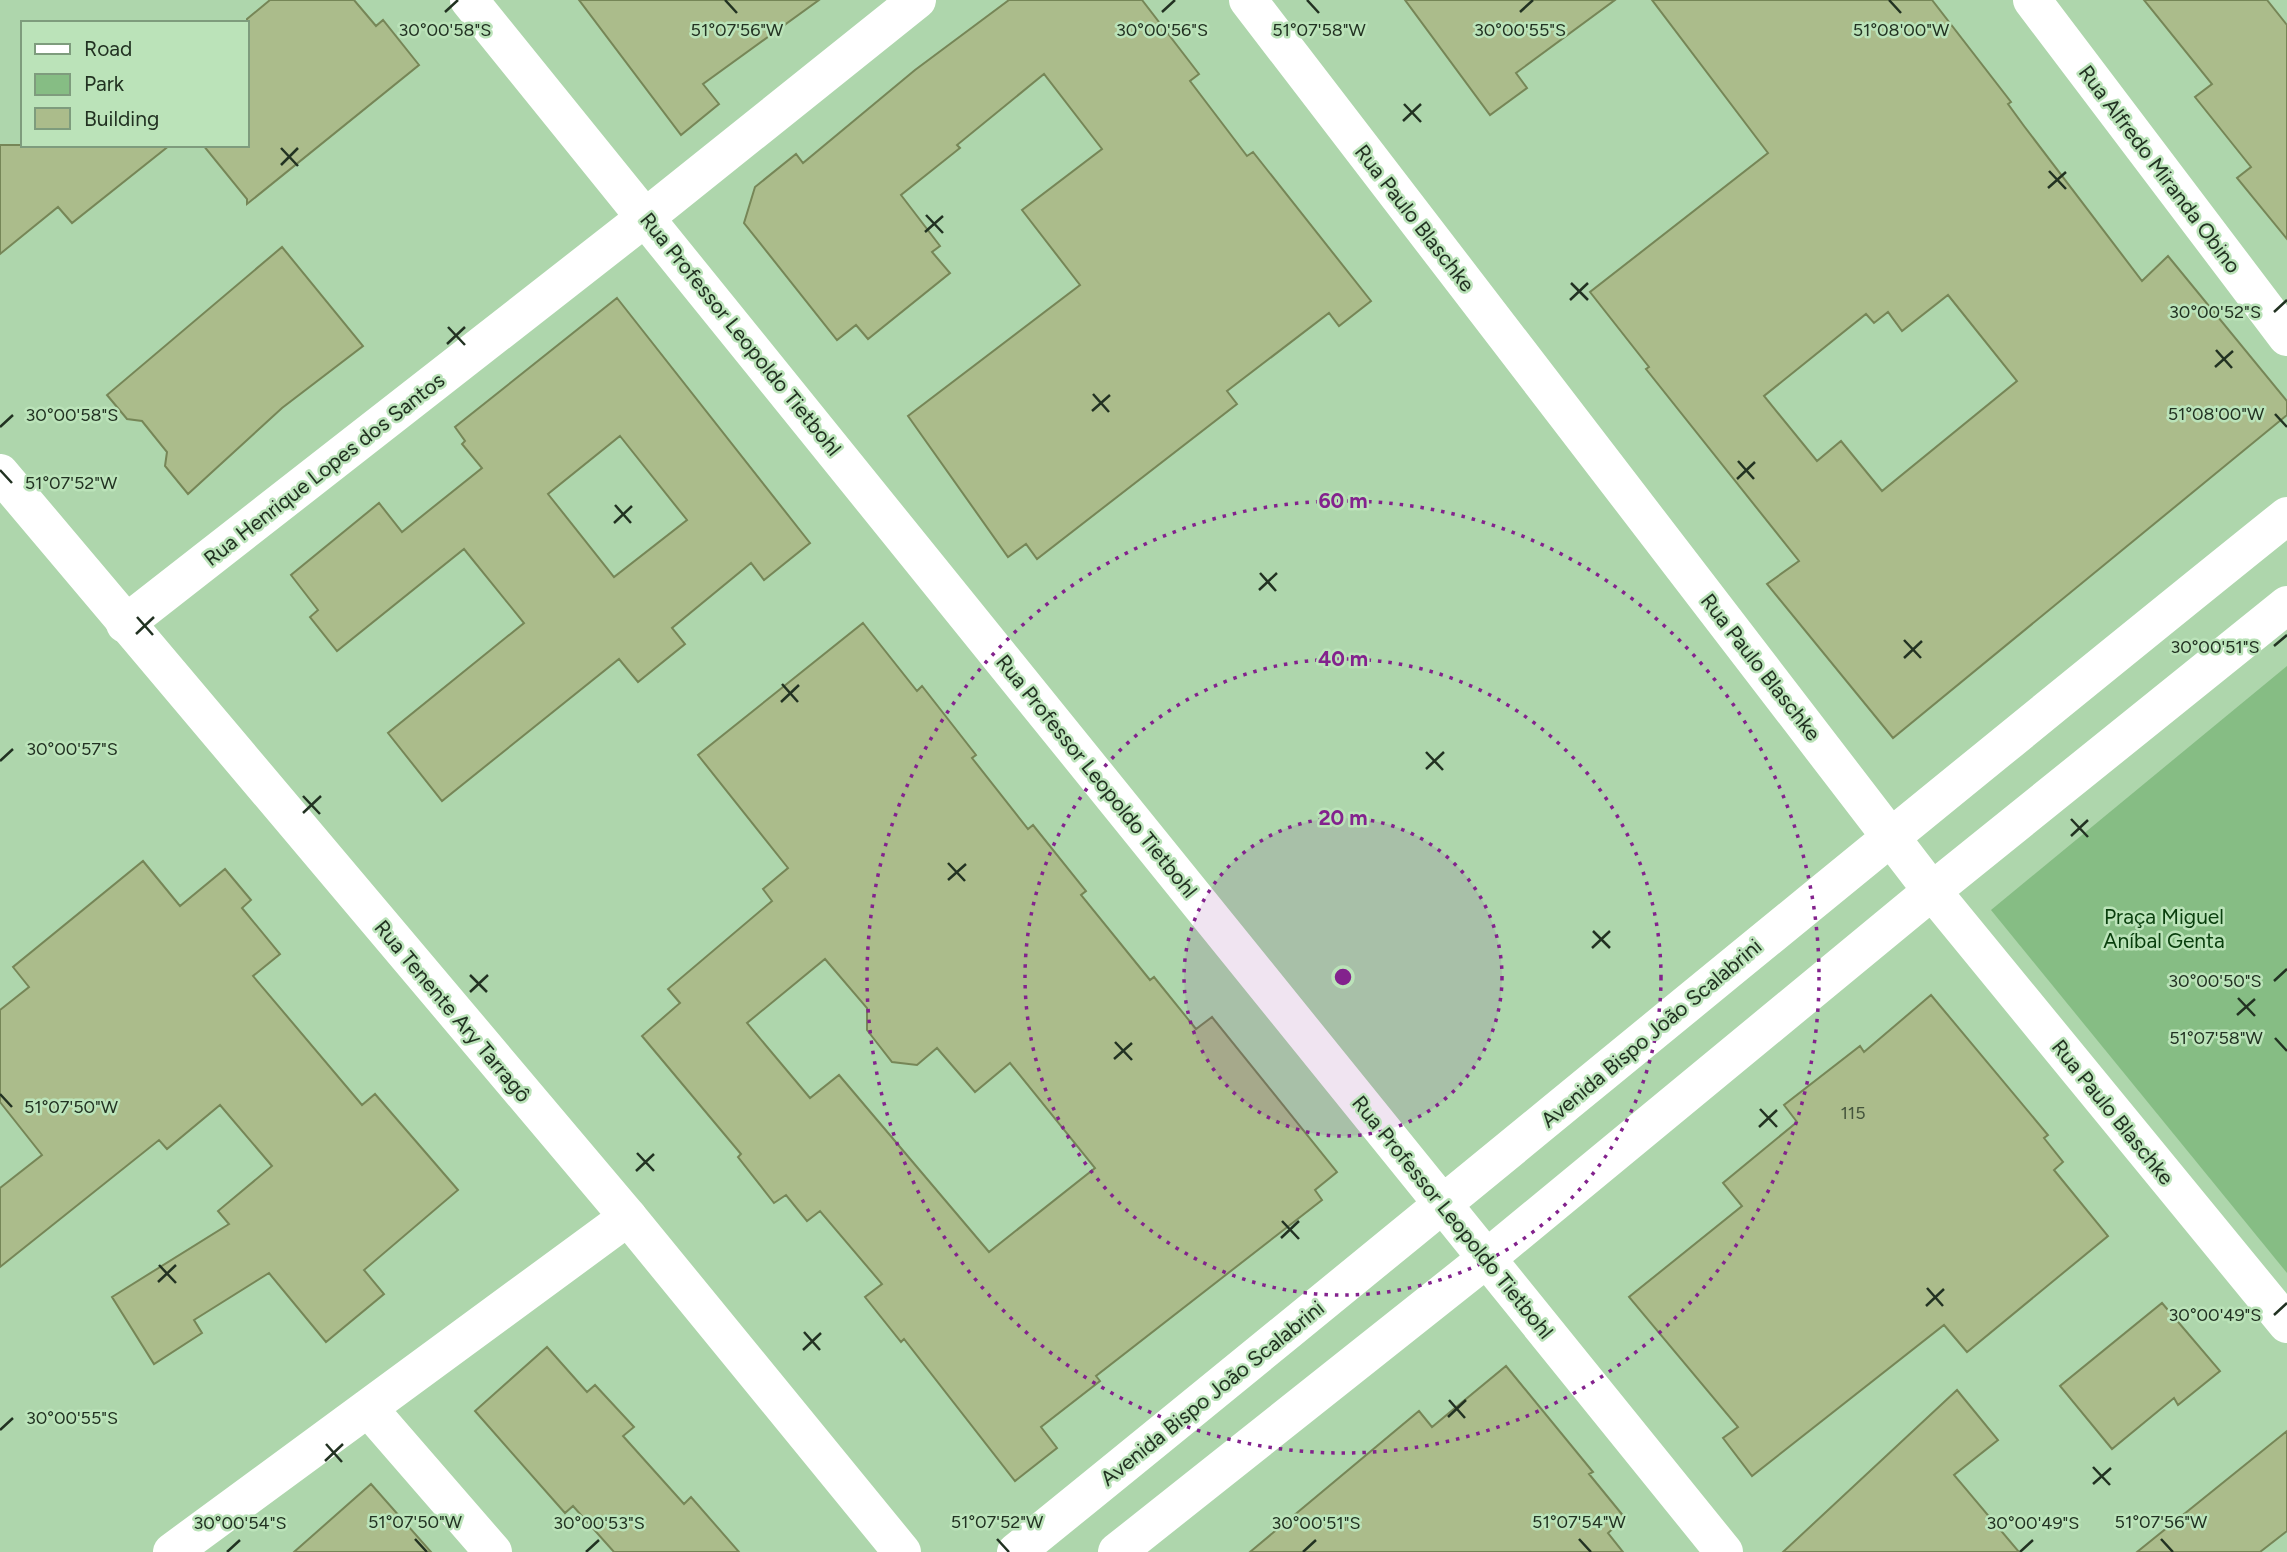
<svg xmlns="http://www.w3.org/2000/svg" width="2287" height="1552" viewBox="0 0 2287 1552" font-family="Figtree,sans-serif">
	<rect width="100%" height="100%" fill="#aed6ac"/>
	<path fill="#86bd84" d="M2287,666V1273L1991,910Z"/>
	<path fill="#abbc8b" stroke="#768657" stroke-width="2" fill-rule="evenodd" d="M270,0H354L376,26L383,20L419,65L247,204V199L203,145H247V19Z
		M579,0H819L703,84L719,104L681,135Z
		M1009,0H1142L1199,74L1190,81L1247,156L1253,152L1371,301L1339,326L1329,313L1227,391L1237,404L1037,559L1026,544L1008,557L908,416L1080,285L1022,210L1102,149L1044,74L957,145L960,148L901,195L940,246L932,252L950,273L868,339L856,325L837,340L744,223L755,187L796,154L803,163L915,70Z
		M1405,0H1615L1516,73L1527,88L1490,115Z
		M1652,0H1932L2011,102L2008,104L2024,126L2142,281L2168,256L2287,401V415L1893,738L1767,584L1799,561L1646,369L1649,367L1590,292L1768,153ZM1948,295L2017,381L1882,491L1841,441L1817,461L1764,396L1866,314L1874,323L1888,312L1902,331Z
		M2144,0H2267L2287,25V239L2237,178L2251,167L2195,97L2212,84Z
		M0,145H170L72,223L58,207L0,254Z
		M282,247L363,346L282,408L188,494L165,466L167,452L142,421L127,419L107,395Z
		M617,298L810,543L764,580L751,563L672,628L685,644L638,682L619,659L442,801L388,733L524,623L464,549L337,651L310,617L318,610L291,575L379,503L402,532L482,468L462,444L465,441L455,427ZM620,436L687,520L614,577L548,494Z
		M863,623L917,691L922,686L976,755L972,758L1028,829L1033,825L1086,891L1081,895L1150,980L1154,977L1196,1029L1212,1017L1337,1172L1315,1190L1322,1200L1096,1376L1100,1381L1041,1427L1057,1448L1015,1481L904,1339L901,1342L865,1297L882,1284L820,1211L807,1221L786,1195L774,1203L738,1157L741,1154L642,1036L680,1003L668,989L772,901L763,889L788,868L698,755ZM825,959L867,1008V1030L892,1062L917,1065L937,1048L975,1092L1010,1063L1095,1168L989,1252L839,1075L810,1098L747,1023Z
		M143,861L180,906L225,869L251,900L242,908L280,954L253,976L362,1105L375,1094L458,1190L364,1270L384,1294L326,1342L269,1273L194,1320L202,1333L154,1364L112,1297L229,1224L218,1211L272,1166L220,1105L167,1149L159,1140L0,1267V1188L42,1155L0,1102V1010L29,987L13,967Z
		M1931,995L2048,1135L2044,1138L2063,1162L2054,1170L2108,1236L1967,1352L1944,1325L1752,1476L1723,1438L1738,1427L1629,1297L1742,1206L1723,1183L1797,1122L1784,1105L1860,1046L1864,1052Z
		M2162,1303L2220,1371L2178,1405L2174,1398L2112,1449L2060,1386Z
		M547,1347L587,1392L595,1385L634,1427L623,1436L684,1504L691,1497L739,1552H614L573,1506L565,1513L475,1411Z
		M1506,1366L1593,1472L1589,1474L1625,1518L1608,1533L1623,1552H1250L1419,1411L1432,1427Z
		M1957,1390L1998,1440L1954,1475L2019,1552H1783Z
		M2287,1431V1531L2260,1552H2137Z
		M371,1484L431,1552H294Z"/>
	<g fill="none" stroke-linecap="round" stroke-linejoin="round">
		<path stroke="#fff" stroke-width="38" d="M469,0L1724,1552
			M1248,0L1932,891L2287,1324
			M2032,0L2287,337
			M125,624L646,217L917,0
			M368,1408L493,1552
			M172,1552L628,1217
			M1016,1552C1441,1208 1861,858 2287,516
			M1117,1552L1486,1259L1932,891L2287,605"/>
		<path stroke="#fff" stroke-width="38" d="M0,473L628,1217L902,1552"/>
	</g>
	<path fill="none" stroke="#223222" stroke-width="2.5" d="M725,0L737,13M1307,0L1319,13M1889,0L1901,13M445,12L458,0M1162,12L1175,0M1520,12L1533,0M1404,104L1421,122M1403,121L1421,104M281,148L298,166M281,165L298,148M2049,171L2066,189M2048,188L2066,172M926,215L943,233M925,232L943,216M1571,283L1588,300M1570,300L1588,283M2274,312L2287,300M448,327L465,345M447,344L465,327M2216,350L2232,368M2215,367L2233,351M1093,394L1109,412M1092,411L1110,395M2275,414L2287,427M0,427L13,415M1738,461L1754,479M0,470L12,483M1737,479L1755,462M615,505L631,523M614,523L632,506M1260,573L1276,591M1259,590L1277,573M137,617L153,635M136,634L154,617M1904,640L1921,658M2274,646L2287,635M1904,658L1922,641M782,684L798,702M781,702L799,685M1426,752L1443,770M0,761L13,749M1426,769L1444,752M303,796L320,814M303,813L321,796M2071,819L2088,837M2071,836L2088,820M948,863L965,881M948,880L966,864M1593,931L1610,948M1592,948L1610,931M470,975L487,992M2274,981L2287,969M470,992L488,975M2238,998L2255,1016M2237,1015L2255,999M2275,1038L2287,1051M1115,1042L1132,1060M1114,1059L1132,1043M0,1094L12,1107M1760,1109L1777,1127M1759,1127L1777,1110M637,1153L654,1171M636,1171L654,1154M1282,1221L1299,1239M1281,1238L1299,1221M159,1265L176,1283M158,1282L176,1265M1927,1288L1943,1306M1926,1306L1944,1289M2274,1315L2287,1303M804,1332L820,1350M803,1350L821,1333M1449,1400L1465,1418M1448,1417L1466,1400M0,1430L13,1418M326,1444L342,1462M325,1461L343,1444M2093,1467L2110,1485M2093,1484L2111,1468M415,1539L427,1552M997,1539L1009,1552M1579,1539L1591,1552M2161,1539L2173,1552M227,1552L240,1540M586,1552L599,1540M1303,1552L1316,1540M2020,1552L2033,1540"/>
	<circle cx="1343" cy="977" r="159" fill="#83228d" fill-opacity=".12"/>
	<g fill="none" stroke="#83228d" stroke-width="3.5" stroke-dasharray="3.5 7">
		<circle cx="1343" cy="977" r="159"/>
		<circle cx="1343" cy="977" r="318"/>
		<circle cx="1343" cy="977" r="476"/>
	</g>
	<g text-anchor="middle" dominant-baseline="central" stroke-width="5" stroke-linejoin="round" paint-order="stroke">
		<g font-size="18" fill="#44543c">
			<text x="1853" y="1113">115</text>
		</g>
		<g font-size="21" fill="#223222" stroke="#bbe3b9">
			<text transform="translate(2160 169) rotate(53)">Rua Alfredo Miranda Obino</text>
			<text transform="translate(1415 218) rotate(52)">Rua Paulo Blaschke</text>
			<text transform="translate(741 334) rotate(51)">Rua Professor Leopoldo Tietbohl</text>
			<text transform="translate(324 469) rotate(-38)">Rua Henrique Lopes dos Santos</text>
			<text transform="translate(1761 667) rotate(52)">Rua Paulo Blaschke</text>
			<text transform="translate(1097 776) rotate(51)">Rua Professor Leopoldo Tietbohl</text>
			<text transform="translate(453 1011) rotate(50)">Rua Tenente Ary Tarragô</text>
			<text transform="translate(1651 1033) rotate(-40)">Avenida Bispo João Scalabrini</text>
			<text transform="translate(2113 1112) rotate(51)">Rua Paulo Blaschke</text>
			<text transform="translate(1453 1217) rotate(51)">Rua Professor Leopoldo Tietbohl</text>
			<text transform="translate(1212 1393) rotate(-39)">Avenida Bispo João Scalabrini</text>
		</g>
		<g font-size="21" fill="#093e0d" stroke="#bbe3b9">
			<text x="2164" y="916">Praça Miguel<tspan x="2164" dy="24">Aníbal Genta</tspan></text>
		</g>
	</g>
	<g font-size="18" text-anchor="middle" fill="#223222" stroke="#bbe3b9" stroke-width="5" stroke-linejoin="round" paint-order="stroke">
		<text x="445" y="36">30°00'58"S</text>
		<text x="1162" y="36">30°00'56"S</text>
		<text x="1520" y="36">30°00'55"S</text>
		<text x="737" y="36">51°07'56"W</text>
		<text x="1319" y="36">51°07'58"W</text>
		<text x="1901" y="36">51°08'00"W</text>
		<text x="2215" y="318">30°00'52"S</text>
		<text x="2216" y="420">51°08'00"W</text>
		<text x="72" y="421">30°00'58"S</text>
		<text x="71" y="489">51°07'52"W</text>
		<text x="2215" y="653">30°00'51"S</text>
		<text x="72" y="755">30°00'57"S</text>
		<text x="2215" y="987">30°00'50"S</text>
		<text x="2216" y="1044">51°07'58"W</text>
		<text x="71" y="1113">51°07'50"W</text>
		<text x="2215" y="1321">30°00'49"S</text>
		<text x="72" y="1424">30°00'55"S</text>
		<text x="415" y="1528">51°07'50"W</text>
		<text x="997" y="1528">51°07'52"W</text>
		<text x="1579" y="1528">51°07'54"W</text>
		<text x="2161" y="1528">51°07'56"W</text>
		<text x="240" y="1529">30°00'54"S</text>
		<text x="599" y="1529">30°00'53"S</text>
		<text x="1316" y="1529">30°00'51"S</text>
		<text x="2033" y="1529">30°00'49"S</text>
	</g>
	<circle cx="1343" cy="977" r="10" fill="#83228d" stroke="#bbe3b9" stroke-width="3.5"/>
	<g font-size="21" text-anchor="middle" font-weight="bold" fill="#83228d" stroke="#bbe3b9" stroke-width="5" stroke-linejoin="round" paint-order="stroke">
		<text x="1343" y="508">60 m</text>
		<text x="1343" y="666">40 m</text>
		<text x="1343" y="825">20 m</text>
	</g>
	<rect x="21" y="21" width="228" height="126" fill="#bbe3b9" stroke="#7e9c7d" stroke-width="2"/>
	<rect x="35" y="44" width="35" height="10" fill="#ffffff" stroke="#7e9c7d" stroke-width="2"/>
	<text x="84" y="56" font-size="21" fill="#223222">Road</text>
	<rect x="35" y="74" width="35" height="21" fill="#86bd84" stroke="#7e9c7d" stroke-width="2"/>
	<text x="84" y="91" font-size="21" fill="#223222">Park</text>
	<rect x="35" y="108" width="35" height="21" fill="#abbc8b" stroke="#7e9c7d" stroke-width="2"/>
	<text x="84" y="126" font-size="21" fill="#223222">Building</text>
</svg>
